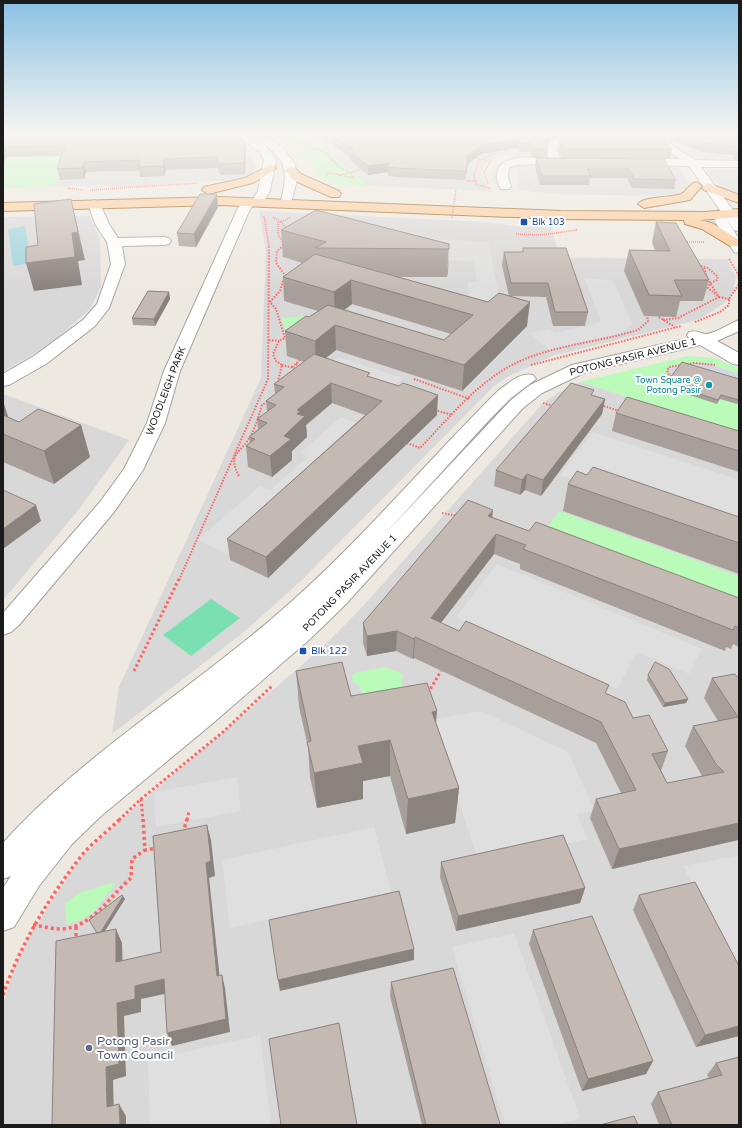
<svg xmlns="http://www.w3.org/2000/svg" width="742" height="1128" viewBox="0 0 742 1128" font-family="'Varela Round',sans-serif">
	<rect width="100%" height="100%" fill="#ede8e0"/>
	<path fill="#d9d8d8" d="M3,132L238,145L251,156L257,168L252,173L245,177L221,181L183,182L135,187H111L103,185L3,188Z
		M302,132H739V158L668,161L514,160L506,154L491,160L484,166L481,173L483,180L491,191L369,186Z
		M516,166H678L691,185L675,194L657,196L554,194L519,190Z
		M715,169H739V194L728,190L715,182L708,172Z
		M259,211L484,222L515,226L551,227L560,258L727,259L736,277L735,284L733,292L727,301L705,316L693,321L552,356L507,377L494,386L302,580L245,631L112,734L119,687L261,378L266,251Z
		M89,216L100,238L101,287L90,309L51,344L3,372V217Z
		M580,382L739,431V1125H3V1004L14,969L28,939L64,882L83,856L139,804L302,665L331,639L365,604L542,404L557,393Z
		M3,394L129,440L77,512L3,600Z"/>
	<path fill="#bafbba" d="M275,132H302L369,186L338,185L318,178L313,165L304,150Z
		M68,155L54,186L3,188V165L7,157Z
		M304,316L308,326L285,329L282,318Z
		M688,356L714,358L739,368V431L580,382Z
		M559,511L739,576V617L581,556L589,541L548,526Z
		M385,667L403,674L401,683L404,689L368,712L359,685L353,682L352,676L357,672Z
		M114,882L113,888C95,907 95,918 67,924L65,904L79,893Z"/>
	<path fill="#7ae0b1" d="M211,599L240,618L191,656L163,635Z"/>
	<path fill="#dfdfdf" d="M515,157L523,163L511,168L510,174L513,190L500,191L492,180L491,171L492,167L495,165L500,166L501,164L497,163Z
		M347,234L488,242L500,300L480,301L338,260L469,296L468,282H477L474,261L419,260Z
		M585,279L613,280L632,324L626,330L618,334L549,350L530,333L550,329L555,333L601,322Z
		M338,357L403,378L387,393L320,370Z
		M341,417L371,428L232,556L197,540L260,486L270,490L308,457L300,453Z
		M593,432L739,480V538L560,475Z
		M497,564L702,649L689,674L637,652L617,689L456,617Z
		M481,711L568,752L595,811L577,814L588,839L479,862L431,720Z
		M237,777L241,811L156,827L154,792Z
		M374,827L391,892L230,928L222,860Z
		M739,855V976L683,866Z
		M514,933L580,1118L555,1125H505L452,947Z
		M260,1035L271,1125H150L148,1060Z"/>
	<path fill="#d4d6e3" d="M695,363H706L739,374V398L675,379L669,375L667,370L669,367Z"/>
	<path fill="#9ed4dd" d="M25,226L32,263L13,266L8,229Z"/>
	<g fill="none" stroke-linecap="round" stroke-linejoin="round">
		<defs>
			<path id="minor" d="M232,132C252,132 266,143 276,160L270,191L262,205H254L250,209L180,371L165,423L143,470L114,512L19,625L11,632L3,635V613L100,502L124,469L147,423L164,371L238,208L245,199H253L258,191L264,160L260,152Z
				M262,132L283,148L295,164L297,180L290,207H282L280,204C285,185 290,167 274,152C268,146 260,142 256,135Z
				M564,132H576L556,149L560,158L569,159L571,161L569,163L516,165L509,167L508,178L511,186L509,189H501C498,184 496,179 497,174C499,153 533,158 549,158L544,148Z
				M665,141L695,160L739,161V167H701L739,218V231L734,230L689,166L637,165L631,162L637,159H680L661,146L660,144Z
				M94,200L100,204L109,224L118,238L164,237L169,238L171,241L169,244L164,245L122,246L125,264L109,308L95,326L46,364L9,385L3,386V374L34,356L83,320L97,304L111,264L107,242L95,224L88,204Z
				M720,216L725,217L739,239V253L734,252L714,220Z
				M739,320V331L717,341L739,353V365L733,364L700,345L584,373L542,393L523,408L346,604L310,639L213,723L101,816L72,844L39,886L14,927L3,931V888L11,876L3,879V843C82,755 186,693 275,616C356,547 424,464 499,390C509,383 520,372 533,375L536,379L511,398L491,418L384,535L511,400L530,385L572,365L689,338L687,335L689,332C696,330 699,333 705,334C713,335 730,323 739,320Z"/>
			<path id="major" d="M270,165L274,166L276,168L274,170L253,183L208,194L202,190L204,187L245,178Z
				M291,167L295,168L301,174L339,191L341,194L339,197H331L293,180L285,170Z
				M696,182L702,186L690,200L644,208L638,204C644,196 671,198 681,194C687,191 689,184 696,182Z
				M708,183L739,195V203L704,190L702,187Z
				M219,197L561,211L705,212L739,209V217L700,220L712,223L739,240V246H730L702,229L685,224L684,220L561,219L219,205L3,211V203Z"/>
		</defs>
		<use href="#minor" stroke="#a2a2a2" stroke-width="2"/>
		<use href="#major" stroke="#925600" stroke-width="2"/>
		<path stroke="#fe6561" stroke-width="1.5" stroke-dasharray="1 1" stroke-linecap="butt" d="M296,132L303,143L326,153L340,168L351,173L354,178L331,173H328L327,176
			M475,158L492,161
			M339,175L360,170
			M466,181H477
			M488,184L484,172L491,161
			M68,188L83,190
			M491,188L476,185L474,175L479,161L495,153L493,151
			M90,190L197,183
			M264,216L269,246
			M273,217L281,222L290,218
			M278,222V234L284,245L282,246
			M281,222L287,229
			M516,234L541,235L577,230L576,229
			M685,242H704"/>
		<path stroke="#fe6561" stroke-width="2" stroke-dasharray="1.5 1.5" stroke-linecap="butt" d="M729,259L738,274L739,280
			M698,265L708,268L718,277L717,280L710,283L708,288L719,297L729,299
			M659,317L675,327
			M663,320L678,318L719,297L707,278L704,267
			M695,322L720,312L729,305V299L739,284
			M269,340L279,341
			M296,364L301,366
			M282,365L298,369
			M531,365L681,326
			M292,367L300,360
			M674,378L669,375L667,370L669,367L695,363L715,365
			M414,379L470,399
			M277,385L282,365L276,361L273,354L279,341L285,338L276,309L270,302L280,291L285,275L276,263L277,251L284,245
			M543,403L554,406
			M601,405L619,411
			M435,410L452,415
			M407,443L420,448C449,418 479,380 518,362C555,345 599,342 638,330L648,321L647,316
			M239,476C226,453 242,453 251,435C256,426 259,415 262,405L269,401
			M442,513L457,516
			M179,580L268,379L269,245"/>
		<path stroke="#fe6561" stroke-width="3" stroke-dasharray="2.5 2.5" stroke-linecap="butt" d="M134,671L179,579
			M428,693L441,671
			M141,799L143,820
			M119,820L141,799L223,732L272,686
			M187,820L189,811"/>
		<path stroke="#fe6561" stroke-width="3.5" stroke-dasharray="3 3" stroke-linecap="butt" d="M143,819L145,850L157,848
			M183,833L187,819
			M33,925C42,926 51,929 61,929C92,928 109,897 131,878L132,859L145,850
			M76,927V939
			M3,995C21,943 48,899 82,855C93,842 108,831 120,819"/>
		<use href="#minor" fill="#fff" fill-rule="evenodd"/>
		<use href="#major" fill="#fec894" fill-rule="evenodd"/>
		<path stroke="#fe6561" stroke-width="1.5" stroke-dasharray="1 1" stroke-linecap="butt" d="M452,218L456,190"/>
	</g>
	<path fill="#a99f9a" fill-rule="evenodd" d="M3,132L246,152L245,174L221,175L220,173H219L218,168L193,169L166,170L164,176L140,177L139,171H113L86,172L84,179L60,180L57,169L61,156L7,157L3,163Z
		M316,132H562L546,144L548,149L547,158H533L531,152H520L518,148L481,154L468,164L465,180L396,177L388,176V172L368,175L349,159L348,155L318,136V134Z
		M650,132H739V161L733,159L734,155L702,152Z
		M559,141L672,149L670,158H562L558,149Z
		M536,158L664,159L676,180L674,189L632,188L627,178H590L589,185H540L535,167Z
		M739,162V171L737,168Z
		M218,207L196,247L179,246L177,233Z
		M656,222L709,280L703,301H680L676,317L644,316L624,271L629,250L655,251L652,242Z
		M281,230L449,244L447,277H398L488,302L509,296L502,265L504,252H523V248L588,312L585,326H553L546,297L510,296L527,326L462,391L336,350L326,358L370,377L437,415L268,578L230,560L227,539L365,415L332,403L306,425L307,437L292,451V460L272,477L248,467L246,446L250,443L249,437L258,429L257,419L267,412L266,401L275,394L274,384L304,362L287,356L285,331L309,317L318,311L284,301L283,277L302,263L283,257ZM352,304L451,334L444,340L344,310Z
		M169,292L170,299L155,326L133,325L132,318Z
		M670,378L739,379V402L737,404L720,399L717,404L680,392L681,388L682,386L669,382Z
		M593,396L605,399L602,414L541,496L525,490L520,495L494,486L496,470Z
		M3,401L8,417L19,422L81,425L90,457L54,484L3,462Z
		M616,413L739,431V472L612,431Z
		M587,475L739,517V574L563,511L568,484Z
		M492,517L529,531L739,598V647L733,644L731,649L726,647L725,651L520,569V564L494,554L441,623L459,631L606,694L633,718L668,751L661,771L667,783L702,776L685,746L693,726L718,721L704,698L712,678L739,679V842L738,840L612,869L590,818L596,799L621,793L596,743L414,658L413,659L396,651L367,656L363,643V623Z
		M296,671L351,696L436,724L459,788L455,823L406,834L390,776L363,781V799L317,808L310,777L308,747L299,707Z
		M648,675L688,699L686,703L663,707L647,680Z
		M441,862L585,888L580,903L456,931L440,877Z
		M639,895L739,966V1036L696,1047L633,910Z
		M533,930L653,1061L646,1074L582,1091L529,944Z
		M391,982L500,1125H422L390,996Z
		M739,1057V1125H659L651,1104L658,1092L709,1078L707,1075L716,1063Z"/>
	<path fill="#8a827d" d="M552,132H562L543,147L544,138Z
		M519,139L518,148L481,154L468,164L465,180L468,155L482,145Z
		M245,141L246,152L245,174L244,163Z
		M5,147L7,157L3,163V149Z
		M164,159L166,170L164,176L163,166Z
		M84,162L86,172L84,179L82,168Z
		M389,163L388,172L368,175V166Z
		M217,194L218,207L196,247L194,234Z
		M71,199L85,260L78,261L82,285L34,291L26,263L72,233Z
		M449,244L448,272L447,277L449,249Z
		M351,280L352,304L335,317L334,292Z
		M169,292L170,299L155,326L154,319Z
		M530,302L527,326L462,391L464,365Z
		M335,325L336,350L316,366L315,341Z
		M331,383L332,403L306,425L307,437L292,451V460L272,477L270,456L284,436L297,410Z
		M438,395L437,415L268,578L266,557Z
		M605,399L602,414L541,496L543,480Z
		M3,401L12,429L3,434Z
		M81,425L90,457L54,484L44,451Z
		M527,474L525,490L520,495L522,480Z
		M36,505L41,521L3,549V529Z
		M493,510L491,530L488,516Z
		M496,534L494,554L429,638L431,618Z
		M397,631L396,651L367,656V636Z
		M415,637L414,658L413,659L414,639Z
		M688,699L686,703L663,707L665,703Z
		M437,711L434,747L432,712Z
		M390,740V776L363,781V799L317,808L314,773L358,746Z
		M459,788L455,823L406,834L408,799Z
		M739,823V839L738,840L612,869L619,849Z
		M207,825L211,840L215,876L209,878L221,989L217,976L206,863Z
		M585,888L580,903L456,931L458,916Z
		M123,896L125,899L100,939L98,936Z
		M116,929L122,943L123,976L116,962Z
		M414,949V960L280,991L278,980Z
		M222,975L225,988L230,1032L172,1046L167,1033Z
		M164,979L169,993L141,999V1012L124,1016L126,1076L113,1080L114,1119L107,1107L106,1067L117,1003L135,986Z
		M739,1026V1036L696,1047L705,1035Z
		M653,1061L646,1074L582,1091L588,1079Z
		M119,1104L126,1116V1125H120Z"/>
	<path fill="#c5b9b3" stroke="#8a827d" d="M3,132H223L245,141L244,163L219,164V162H217L218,157L192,158L164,159L163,166L138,167L140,160L111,161L84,162L82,168L57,169L65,145L5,147L3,149Z
		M325,132H552L544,138L548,149H534L532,143H520L519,139L482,145L468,155L466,171L396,168L388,167L389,163L368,166L348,150L353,149Z
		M569,132H647L661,138L672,149H563L559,141Z
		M675,132H739V151L736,150V146L704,143Z
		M536,158L664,159L676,180L634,179L629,169H587L591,176H542Z
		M200,194H217L194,234L177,233Z
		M71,199L78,232L72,233L75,257L26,263V247L38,245L34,204Z
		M316,210L449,244V249L315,248L326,242L281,230Z
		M656,222L676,223L709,280H674L682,296L649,295L629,250L670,251Z
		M523,248H566L588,312H555L548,283H511L504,252H523Z
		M315,254L488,302L499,293L530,302L464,365L335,325L315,341L285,331L306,316L309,317L328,305L444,340L473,315L351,280L334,292L283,277Z
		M148,291L169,292L154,319L132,318Z
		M314,354L370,373L367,376L399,386L403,383L438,395L266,557L227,539L382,401L331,383L297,410L300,411L297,414L305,416L284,436L291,439L270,456L246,446L255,439L249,437L267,423L257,419L276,405L266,401L284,387L274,384Z
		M682,362L739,379V400L721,395L718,400L681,388L685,383L670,378Z
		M571,383L594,390L591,395L605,399L543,480L527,474L522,480L496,470Z
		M627,397L739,431V451L616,413Z
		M38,409L81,425L44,451L3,434V415L19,422Z
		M593,467L739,517V543L568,484L577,471L587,475Z
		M3,490L36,505L3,529Z
		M468,500L493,510L488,516L529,531L536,522L739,598V628L735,626L733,630L523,549L526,545L496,534L431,618L459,631L466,621L609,685L605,693L625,702L633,718L649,715L668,751L652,754L667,783L724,772L716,764L693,726L738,717L712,678L735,674L739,679V823L619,849L596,799L636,790L601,722L415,637L414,639L397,631L367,636L363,623Z
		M342,662L351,696L427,683L437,711L432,712L459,788L408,799L390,740L358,746L363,763L314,773L307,742L311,741L296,671Z
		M655,662L669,669L688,699L665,703L648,675Z
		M207,825L211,861L206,863L217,976L222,975L226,1019L167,1033L164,979L135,986V999L117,1003L119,1064L106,1067L107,1107L119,1104L120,1125H52L56,941L116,929V962L161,952L153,836Z
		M563,835L585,888L458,916L441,862Z
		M695,882L739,966V1026L705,1035L639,895Z
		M399,891L414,949L278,980L269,920Z
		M122,895L123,896L101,932L97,933L89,920Z
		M592,916L653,1061L588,1079L533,930Z
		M453,968L500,1124L497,1125H426L391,982Z
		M339,1023L357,1125H281L269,1039Z
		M739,1057V1125H672L658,1092L722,1075L716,1063Z
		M634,1116L638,1125H600Z"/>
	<linearGradient id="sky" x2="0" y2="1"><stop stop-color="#8ac1e4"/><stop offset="0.46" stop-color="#f7f5f1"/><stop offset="1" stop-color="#f7f5f1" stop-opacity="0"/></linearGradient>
	<rect width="742" height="290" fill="url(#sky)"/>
	<g fill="#1a4fb4" stroke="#fff" stroke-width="1.5">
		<rect x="520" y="218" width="8" height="8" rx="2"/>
		<rect x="299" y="647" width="8" height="8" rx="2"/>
	</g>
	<circle fill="#0f9aa8" stroke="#fff" stroke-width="1.5" cx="709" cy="385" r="4"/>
	<circle fill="#5c6f8a" stroke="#fff" stroke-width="1.5" cx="89" cy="1048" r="4"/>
	<g text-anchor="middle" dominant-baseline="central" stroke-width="4" stroke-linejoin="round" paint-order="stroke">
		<g font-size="9" fill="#164399" stroke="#fff" text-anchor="start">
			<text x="532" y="222">Blk 103</text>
		</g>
		<g font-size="9" fill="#0d838f" stroke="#fff" text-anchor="end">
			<text x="701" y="380">Town Square @<tspan x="701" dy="10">Potong Pasir</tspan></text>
		</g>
		<g font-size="10" fill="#1b1b1b" stroke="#fff">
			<text transform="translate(633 357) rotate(-14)">POTONG PASIR AVENUE 1</text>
			<text transform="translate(166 391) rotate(-69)">WOODLEIGH PARK</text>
			<text transform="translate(350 583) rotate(-46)">POTONG PASIR AVENUE 1</text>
		</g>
		<g font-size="10" fill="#164399" stroke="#fff" text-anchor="start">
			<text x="311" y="651">Blk 122</text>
		</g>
		<g font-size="12" fill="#4e5e75" stroke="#fff" text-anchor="start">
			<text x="97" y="1041">Potong Pasir<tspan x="97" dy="14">Town Council</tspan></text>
		</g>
	</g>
	<rect width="742" height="1128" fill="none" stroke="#1b1b1b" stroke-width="8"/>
</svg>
